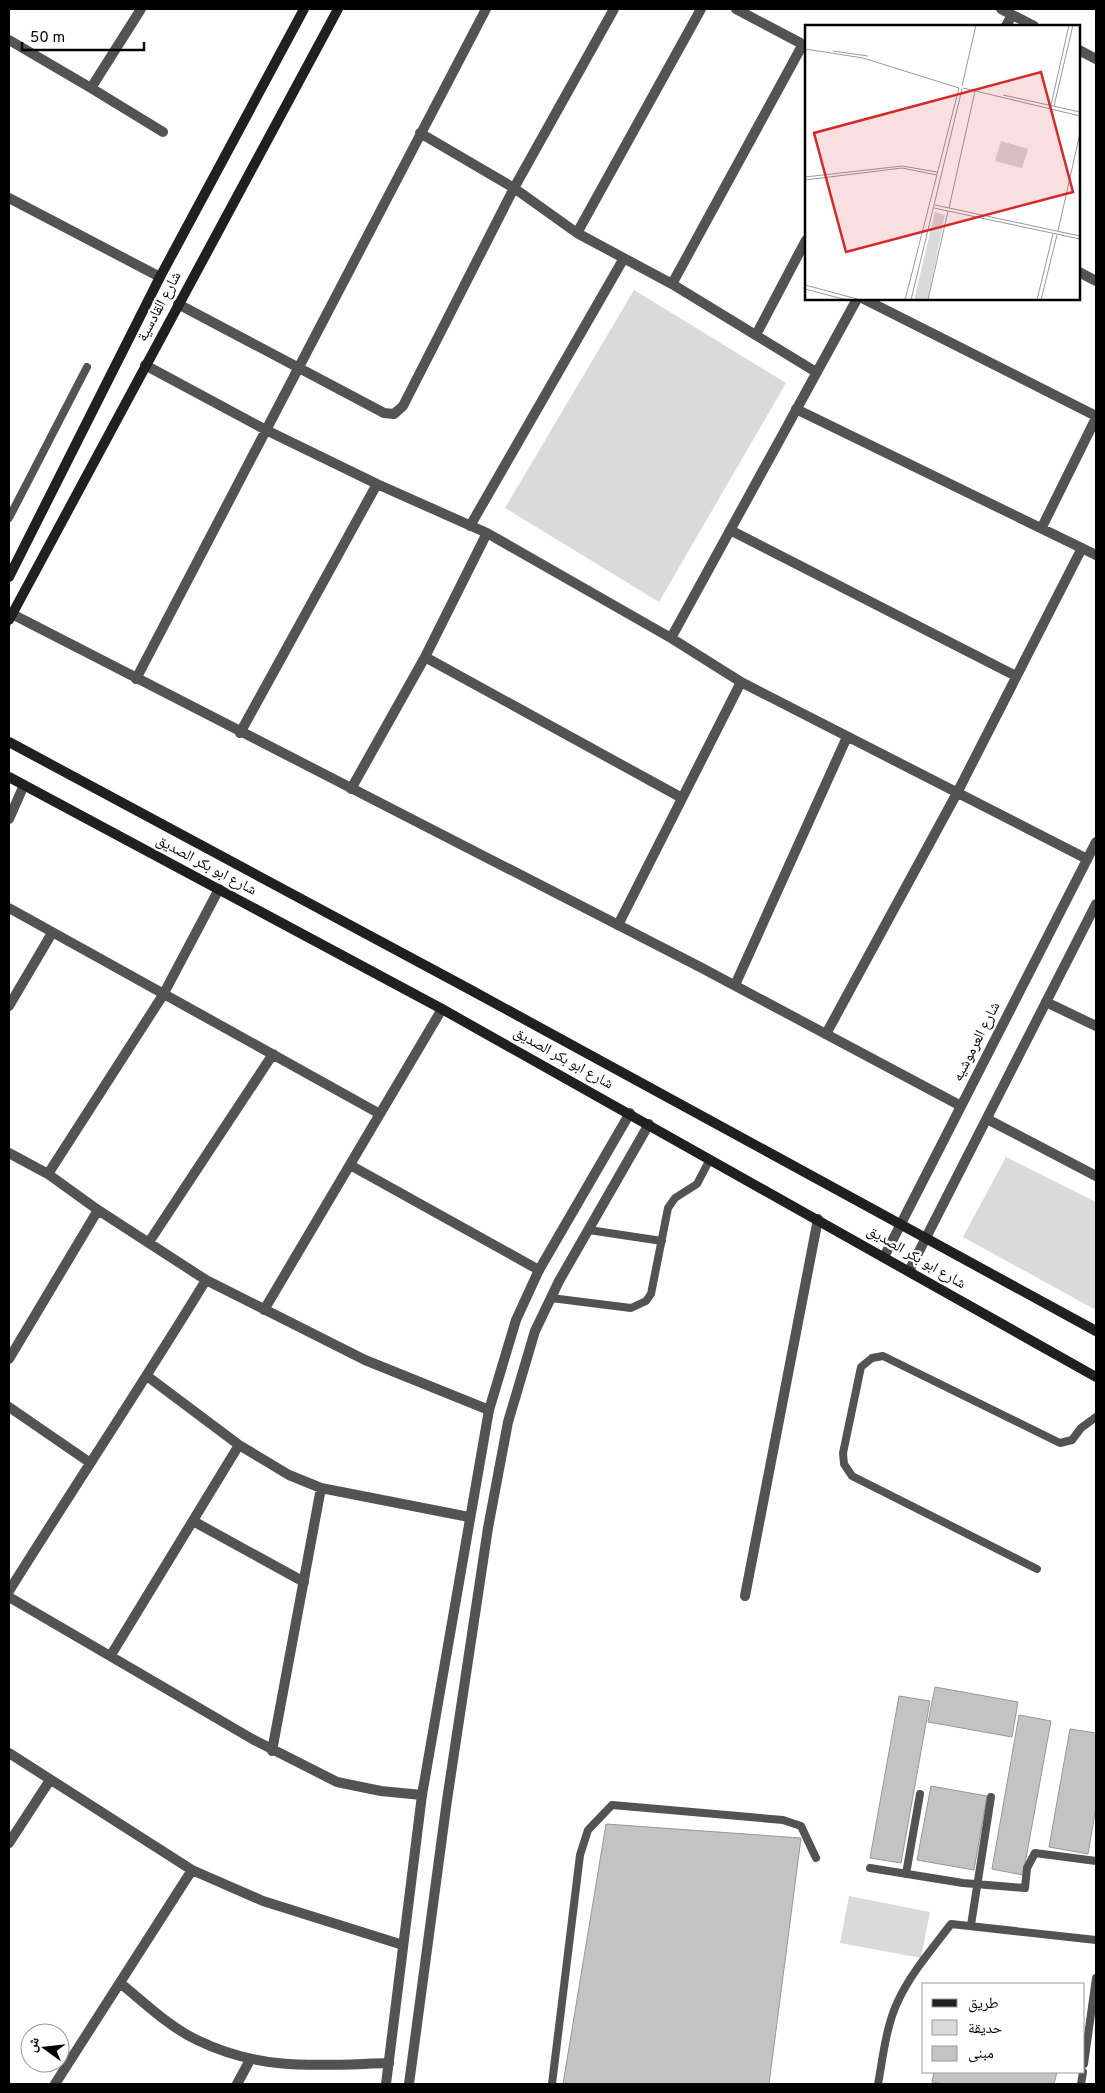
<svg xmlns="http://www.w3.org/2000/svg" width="1105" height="2093" viewBox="0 0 1105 2093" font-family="Overpass,'Noto Naskh Arabic',sans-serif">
	<rect width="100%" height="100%" fill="#fff"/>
	<path fill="#dadada" d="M634,290L786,383L659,602L505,508Z
		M1006,1157L1096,1202V1310L963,1237Z
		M849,1896L930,1912L921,1958L840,1943Z"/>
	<path fill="#c3c3c3" stroke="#979797" d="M935,1687L1018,1702L1012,1737L928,1722Z
		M899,1696L930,1701L901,1863L870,1858Z
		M1019,1715L1051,1721L1023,1875L992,1869Z
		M1070,1729L1096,1733V1807L1088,1854L1049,1847Z
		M931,1786L987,1796L974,1870L917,1860Z
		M606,1824L801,1838L769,2084H563Z
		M934,2072H1057L1054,2084H943L932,2082Z"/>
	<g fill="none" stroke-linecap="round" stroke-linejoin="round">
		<path stroke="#535353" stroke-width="8" d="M9,518L87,367
			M589,1230L662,1241
			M551,1298L631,1308L646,1301L651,1294L668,1208L675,1198L697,1184L710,1159
			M1037,1569L852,1476L844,1464L843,1453L861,1367L872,1358L883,1356L1060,1443L1072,1440L1081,1428L1096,1417
			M870,1868L963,1883L1025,1888L1027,1868L1035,1853L1096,1861
			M906,1874L920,1794
			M971,1925L991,1797
			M1084,2064L1096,1978
			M552,2084L580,1855L588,1830L612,1805L783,1820L801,1826L816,1858
			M878,2084C883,2057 886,2026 898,2001C911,1973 932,1949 951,1924L1096,1940
			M1081,2084L1083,2072"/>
		<path stroke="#535353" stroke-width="10" d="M141,9L91,88L163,132
			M736,9L806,46
			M1006,26L1012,15
			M9,40L91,88
			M420,133L514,188L577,233L672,284L816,372
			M9,198L160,277
			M577,233L701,9
			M1079,272L1096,281
			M672,284L803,44
			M864,299L1096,416
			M178,304L384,413L394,414L403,406L514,188L614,9
			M756,335L806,240
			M145,365L266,430L377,484L487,533L671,638L741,682L1087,859
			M796,409L1096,555
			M470,526L624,258
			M1042,527L1096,418
			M730,530L1016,676
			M671,638L857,299
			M425,657L682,798
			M136,679L486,9
			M240,733L377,484
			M351,789L425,657L487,533
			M9,819L24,785
			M9,908L380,1114
			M618,925L741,682
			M735,985L847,737
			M1046,1002L1096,1026
			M9,1006L52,933
			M826,1034L957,793L1082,548
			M9,1153L48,1174L98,1210L206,1280L365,1360L489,1410
			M350,1165L539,1270
			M48,1174L163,995L219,889
			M149,1242L273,1054
			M264,1310L442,1009
			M9,1359L98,1210
			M147,1376L239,1445L289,1475L321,1488L469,1517
			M9,1407L89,1462
			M193,1521L304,1582
			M9,1591C74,1487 142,1385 206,1280
			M745,1596L818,1219
			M9,1597L254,1740L337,1782L381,1791L422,1795
			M111,1655L239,1445
			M272,1751L321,1488
			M9,1753L192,1870L263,1901L403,1945
			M9,1843L50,1780
			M120,1983C144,2002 169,2027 197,2040C263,2072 319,2065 389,2063
			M55,2084L192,1870
			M237,2084L250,2060"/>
		<path stroke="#535353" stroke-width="10" d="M1001,9L1034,26
			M1079,50L1096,59
			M12,614L700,967L961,1106
			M987,1119L1096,1176
			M884,1257L1096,842
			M909,1271L1096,904
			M386,2084L422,1795L489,1410L516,1320L539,1270L630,1113
			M409,2084L447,1800L488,1528L508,1422L535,1331L559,1281L649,1124"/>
		<path stroke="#202020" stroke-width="10" d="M9,577L160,277L304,9
			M9,620L338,9
			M9,742L469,989L1096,1331
			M9,777L442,1009L1096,1377"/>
	</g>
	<g text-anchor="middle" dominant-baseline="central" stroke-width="4.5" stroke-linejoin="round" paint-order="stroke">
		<g font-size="15" fill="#000" stroke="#fff">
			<text transform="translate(160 307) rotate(-62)">شارع القادسية</text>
			<text transform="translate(206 866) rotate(28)">شارع ابو بكر الصديق</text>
			<text transform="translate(977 1042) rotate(-63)">شارع العرموشيه</text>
			<text transform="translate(563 1059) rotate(29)">شارع ابو بكر الصديق</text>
			<text transform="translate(916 1258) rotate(30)">شارع ابو بكر الصديق</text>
		</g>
	</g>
	<g transform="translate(805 25)">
		<rect width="275" height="275" fill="#fff"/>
		<path d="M196,116L223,124L217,143L190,136ZM130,187L140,190L123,275H109Z" fill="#dadada"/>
		<path fill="none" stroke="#999" stroke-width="1" d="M0,24L58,33L154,63L100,275M28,26L63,31M157,61L171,0M158,63L275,91M198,70L275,87M246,80L264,0M249,81L268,0M0,152L97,141L132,147M0,155L97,143L132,150M130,180L275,211M129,183L275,214M144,183L170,66M253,206L275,108M0,260L56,275M0,264L42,275M106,275L157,64M123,275L143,186M232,275L248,209M236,275L252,210"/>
		<path fill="#d62828" fill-opacity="0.15" stroke="#d62828" stroke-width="2.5" d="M236,47L268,167L41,227L9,108Z"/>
		<rect width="275" height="275" fill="none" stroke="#000" stroke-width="2.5"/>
	</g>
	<rect width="1105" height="2093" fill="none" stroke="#000000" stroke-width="20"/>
	<rect x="922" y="1983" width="162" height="90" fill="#ffffff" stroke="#999999"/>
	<rect x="932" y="1999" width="25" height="8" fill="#202020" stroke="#999999"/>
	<text x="968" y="2008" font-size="15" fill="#000000">طريق</text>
	<rect x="932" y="2020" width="25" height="15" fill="#dadada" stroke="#999999"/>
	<text x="968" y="2033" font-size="15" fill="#000000">حديقة</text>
	<rect x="932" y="2046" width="25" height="15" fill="#c3c3c3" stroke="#999999"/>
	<text x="968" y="2058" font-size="15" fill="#000000">مبنى</text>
	<g transform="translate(45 2048) rotate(285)"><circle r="24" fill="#ffffff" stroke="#999999"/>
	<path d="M0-4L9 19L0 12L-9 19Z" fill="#000000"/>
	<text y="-8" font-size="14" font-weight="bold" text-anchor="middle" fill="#000000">ش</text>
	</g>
	<path d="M22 42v8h122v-8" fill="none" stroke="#000000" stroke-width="2.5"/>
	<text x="30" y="42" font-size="15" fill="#000000" stroke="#ffffff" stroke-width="4" paint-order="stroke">50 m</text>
</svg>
